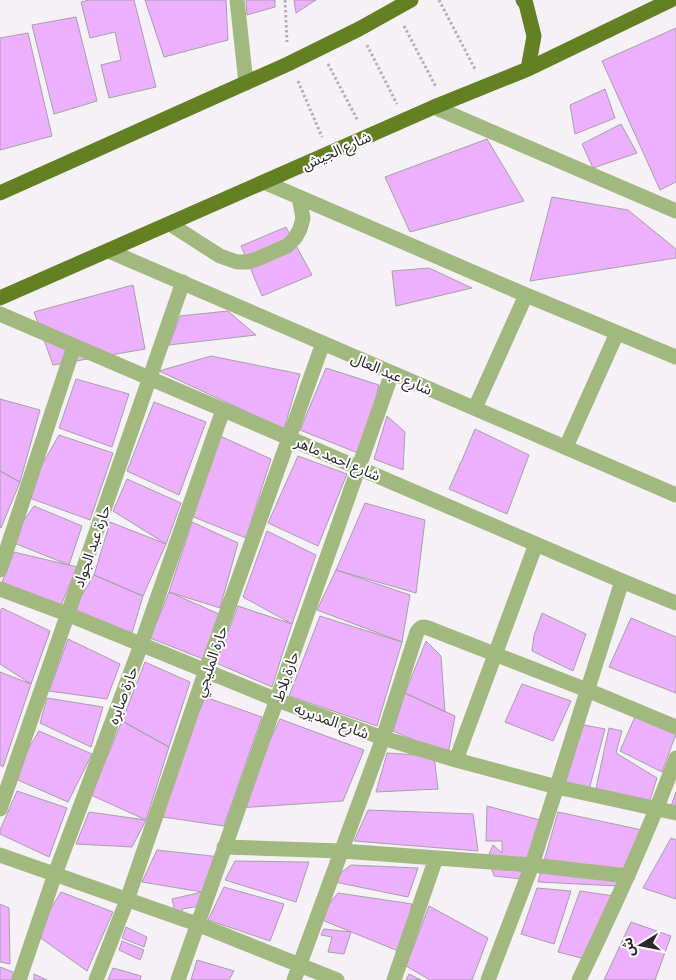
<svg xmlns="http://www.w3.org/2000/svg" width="676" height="980" viewBox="0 0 676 980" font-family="Barlow,'Noto Sans Arabic',sans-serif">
	<rect width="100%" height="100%" fill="#f6f1f7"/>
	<path fill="#ecb0fe" stroke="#a5a1a6" d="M89,0H134L156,87L109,98L101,65L121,60L115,32L90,38L81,2Z
		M145,0H226L228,40L164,57Z
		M246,0H275V7L247,15Z
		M294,0H316L296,13Z
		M76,17L97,101L54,114L32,25Z
		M676,28V182L660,190L602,61Z
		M28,33L52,136L0,150V38Z
		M605,89L615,118L575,134L570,105Z
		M621,124L637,153L593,168L582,144Z
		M487,139L524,201L410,232L385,177Z
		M552,197L628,210L676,249V258L530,281Z
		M286,227L312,275L262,296L241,246Z
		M429,268L472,288L396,306L392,271Z
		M133,285L145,349L53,365L34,312Z
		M228,311L256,335L169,345L180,316Z
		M211,356L300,374L284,429L159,371Z
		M326,368L379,385L363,455L300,430Z
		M76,379L129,394L112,447L59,428Z
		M0,399L40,410L20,482L0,471Z
		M154,402L206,422L179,495L127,471Z
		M387,416L405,432L403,470L374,459Z
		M475,429L529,455L507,514L449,489L465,453Z
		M59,435L113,453L90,520L24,496Z
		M220,436L271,459L246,538L186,514Z
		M298,456L347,474L318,546L268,523Z
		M0,471L20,482L1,528L0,527Z
		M127,479L181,503L166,544L113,511Z
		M365,503L425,520L416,593L336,570Z
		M34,506L82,526L69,565L9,541Z
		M110,522L166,544L143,596L94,575Z
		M192,522L238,543L220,608L169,592Z
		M267,531L316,555L292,624L243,597Z
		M14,552L77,567L60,608L2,582Z
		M336,570L410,595L402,642L317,610Z
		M94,575L143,596L132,633L71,613Z
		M169,592L219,614L203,659L150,638Z
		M238,606L292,624L272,687L216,663Z
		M2,608L50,631L31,684L0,664V611Z
		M542,613L586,634L573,671L532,651L534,636Z
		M320,616L402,642L377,726L289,696Z
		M631,618L676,637V693L609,667Z
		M68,639L120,664L107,699L49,691Z
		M426,641L441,656L445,712L405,693Z
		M145,662L190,682L169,747L122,721Z
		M0,672L31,684L3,767L0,765Z
		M522,684L571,701L553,741L505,722Z
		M405,693L455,716L448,755L393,731Z
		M205,697L262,717L224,826L156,816Z
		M47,698L103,707L91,747L40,723Z
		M637,712L676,734L662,772L620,751Z
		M280,719L364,750L343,801L238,808Z
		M122,721L169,747L146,820L91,795Z
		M579,724L605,729L589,790L560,782Z
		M609,728L622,731L616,753L657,778L649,803L595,793Z
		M39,731L92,754L68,802L11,777Z
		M387,753L434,756L438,789L376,792Z
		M17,791L67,808L49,857L0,834V830Z
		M676,792V810L670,809Z
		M487,806L540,820L522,879L494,876L488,857L493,845L502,853V841H486Z
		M368,810L473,814L478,851L354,841Z
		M89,812L146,820L132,847L76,844Z
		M558,812L642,830L618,886L538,882Z
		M671,838L676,840V899L643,888Z
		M157,850L221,857L202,892L142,882Z
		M235,861L309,862L296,902L225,880Z
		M351,865L418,868L408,897L330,881Z
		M224,887L284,904L270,941L208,920Z
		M537,888L571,891L554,944L521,934Z
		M580,891L614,896L593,961L558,952Z
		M61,892L113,912L87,971L35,934Z
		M202,892L200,906L182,909L183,914L175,912L172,899Z
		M338,893L412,904L403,953L317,918Z
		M0,904L9,908L10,964L0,962Z
		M429,906L488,938L472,980H430L406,966Z
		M631,922L671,936L655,980H604Z
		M126,927L147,937L144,947L122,938Z
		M324,929L351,932L344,954L328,952L332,937L321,935Z
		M122,941L144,950L140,960L119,950Z
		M197,960L234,971L229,980H191Z
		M0,967L13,972L12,980H0Z
		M113,968L141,976L140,980H108Z
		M34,974L47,980H34Z
		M409,974L421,980H406Z"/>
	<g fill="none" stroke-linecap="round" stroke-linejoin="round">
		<path stroke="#b4afb5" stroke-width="3" stroke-dasharray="2.5 2.5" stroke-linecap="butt" d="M285,0L287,42
			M439,0L476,71
			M404,26L436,87
			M367,45L397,104
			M328,64L358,121
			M298,81L322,137"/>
		<path stroke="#a1b87e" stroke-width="15" d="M237,0L246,83
			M434,107L676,211
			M264,182L526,295L676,357
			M170,224L220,256L237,262H247L257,259L287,246L295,238L300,229L303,218L299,197
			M109,251L676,495
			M0,314L622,581L676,603
			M475,408L526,295
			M566,447L617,333
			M0,570L74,346
			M0,589L67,614L277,700L383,738L456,760L557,787L676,813
			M456,760L536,544
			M0,809L183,282
			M224,847L342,851L532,865L628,876
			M0,855L197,924L337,980
			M19,980L55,874L141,645L223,410
			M96,980L127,900L206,670L323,343
			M178,980L392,373
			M294,980L383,738L417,632C420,627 423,626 428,628L587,690L676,727
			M394,980L436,858
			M488,980L532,865L622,581
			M579,980C614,907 648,834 676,758"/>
		<path stroke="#638123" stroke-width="15" d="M523,0L526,4L534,36L528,69
			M0,193L288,64L359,29L411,0
			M0,298L434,107L528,69L671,0"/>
	</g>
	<g text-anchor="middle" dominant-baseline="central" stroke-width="4" stroke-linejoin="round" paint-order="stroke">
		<g font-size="15" fill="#2a282b" stroke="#fff">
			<text transform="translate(336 150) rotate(-24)">شارع الجيش</text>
			<text transform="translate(392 373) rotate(23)">شارع عبد العال</text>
			<text transform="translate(338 458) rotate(23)">شارع احمد ماهر</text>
			<text transform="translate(91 546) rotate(-71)">حارة عبد الجواد</text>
			<text transform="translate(210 661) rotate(-71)">حارة المليجي</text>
			<text transform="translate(285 676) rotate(-71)">حارة بلاط</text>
			<text transform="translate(122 695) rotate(-70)">حارة صابره</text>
			<text transform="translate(332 720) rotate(20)">شارع المديريه</text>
		</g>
	</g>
	<g transform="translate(641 945) rotate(260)" stroke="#ffffff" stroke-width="4" paint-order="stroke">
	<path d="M0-4L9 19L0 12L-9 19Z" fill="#2a282b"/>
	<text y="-8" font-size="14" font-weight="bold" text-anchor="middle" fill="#2a282b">ش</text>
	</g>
</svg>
